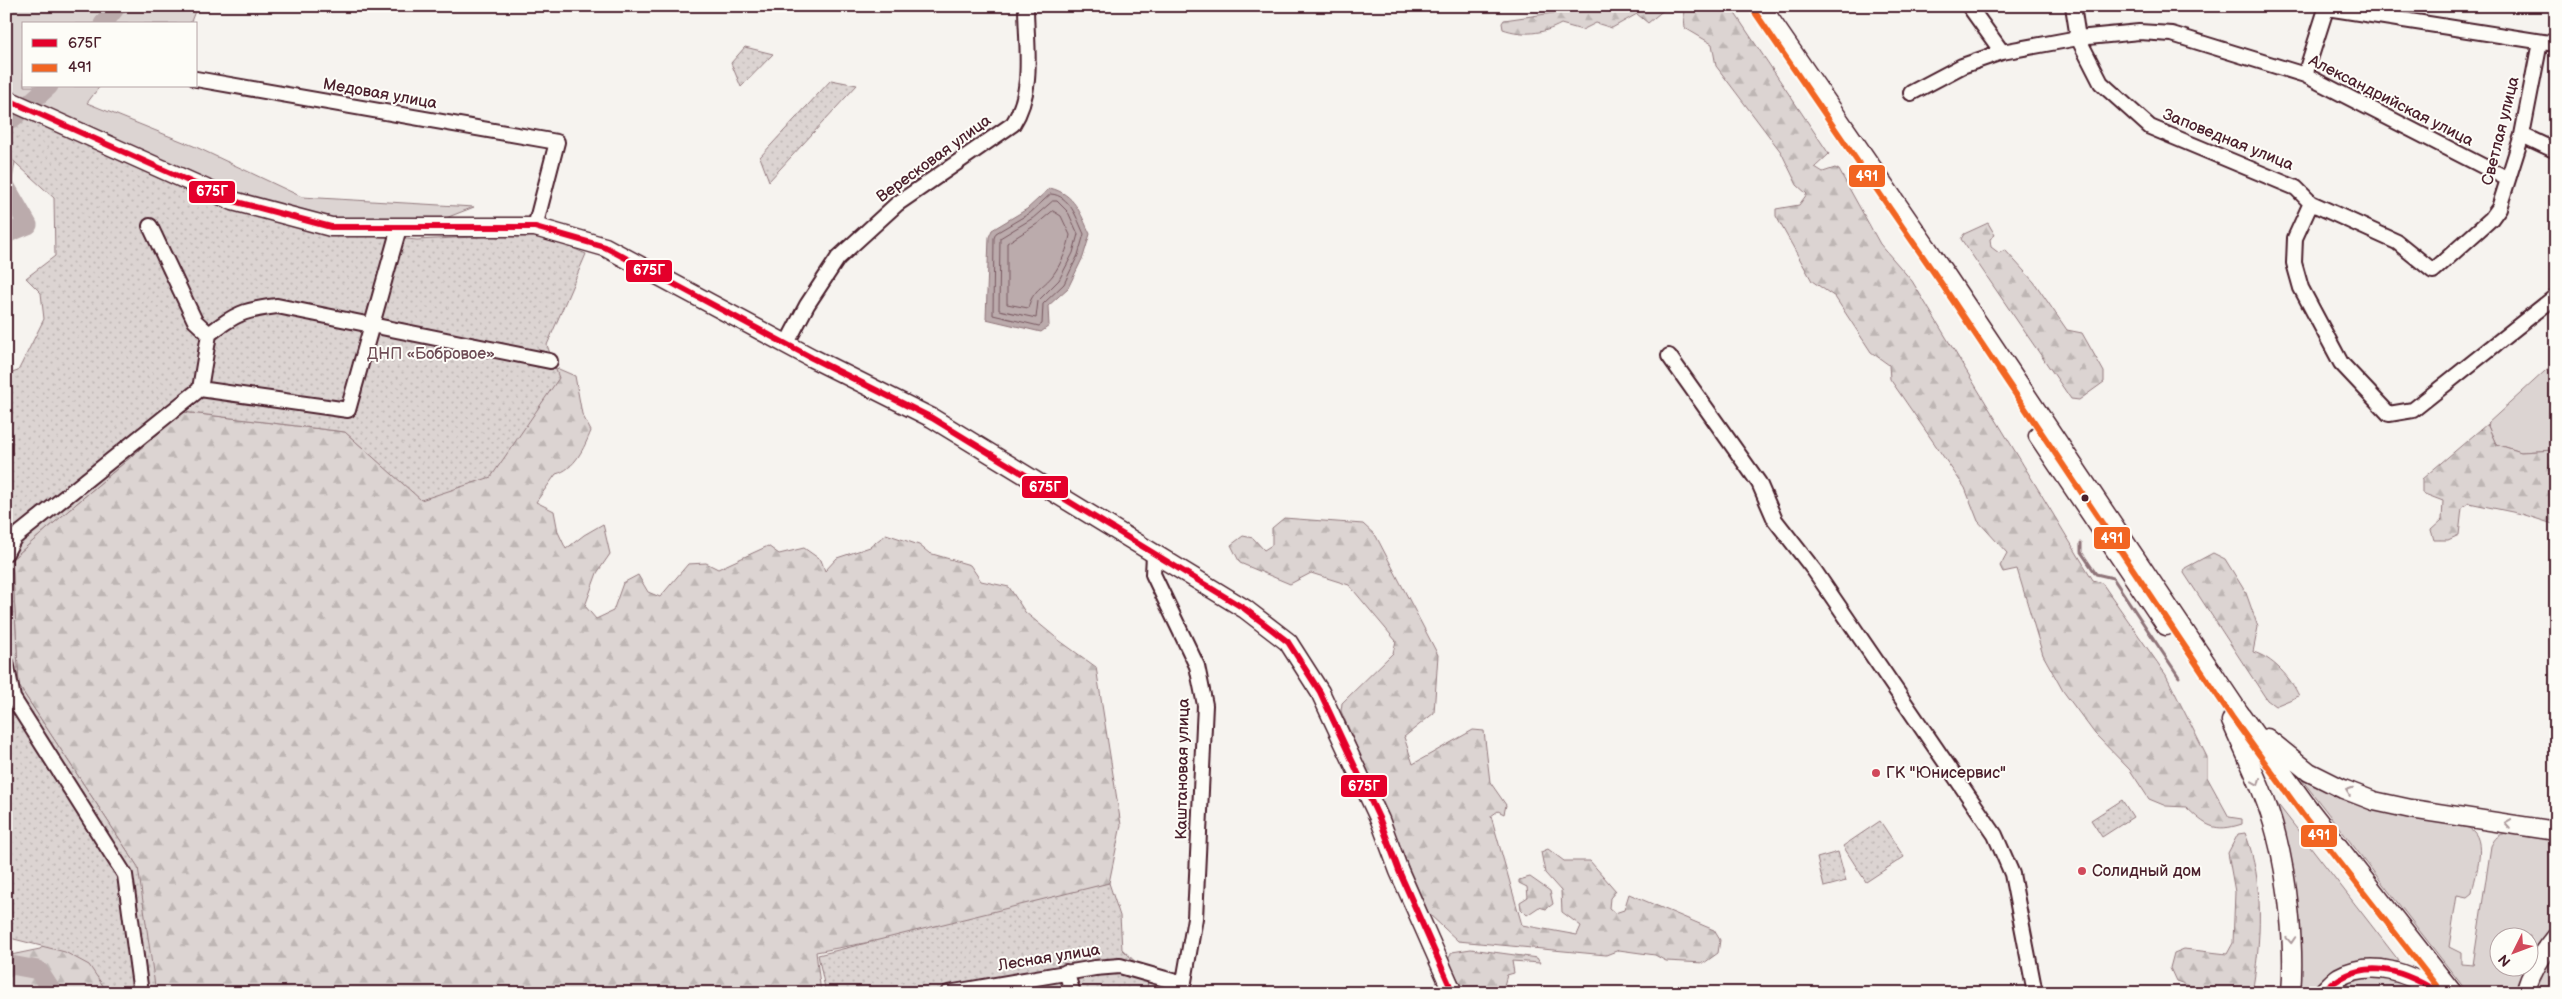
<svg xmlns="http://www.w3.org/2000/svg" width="2562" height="999" viewBox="0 0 2562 999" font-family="'Balsamiq Sans',sans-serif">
	<defs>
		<pattern id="forest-firs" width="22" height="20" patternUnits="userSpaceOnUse" patternTransform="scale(1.25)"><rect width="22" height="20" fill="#dcd4d2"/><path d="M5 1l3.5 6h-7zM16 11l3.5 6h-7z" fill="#beb6b4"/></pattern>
		<pattern id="park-dots" width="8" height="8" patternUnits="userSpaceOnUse" patternTransform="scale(1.25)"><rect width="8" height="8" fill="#dcd4d2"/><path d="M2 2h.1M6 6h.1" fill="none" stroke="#beb6b4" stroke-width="1.8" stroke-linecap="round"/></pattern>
	</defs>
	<rect width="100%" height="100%" fill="#f6f3ef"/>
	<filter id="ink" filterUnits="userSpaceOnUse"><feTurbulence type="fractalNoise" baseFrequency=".02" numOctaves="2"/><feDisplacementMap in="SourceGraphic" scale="10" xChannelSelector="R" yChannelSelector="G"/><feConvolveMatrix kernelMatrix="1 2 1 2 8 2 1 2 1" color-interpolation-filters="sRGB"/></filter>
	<g filter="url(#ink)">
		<path fill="#dcd4d2" stroke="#937a7e" d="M6,6H197L190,24H24V86H100L87,103L196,147L302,197L474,207L433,223L330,222L207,183L6,89Z
			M2556,361V488L2554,450L2521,452L2496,444L2487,424Z
			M2302,780L2339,797L2371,809L2469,828C2489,839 2475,875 2472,893L2467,897L2457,895L2449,947L2461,953V964L2473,965L2491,846C2495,838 2498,834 2508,833L2556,841V924L2535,949L2530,960V936H2500V966L2527,967L2517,993H2468Z
			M2273,802H2276L2399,961C2392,963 2384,960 2376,960C2349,959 2325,973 2308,993H2297Z
			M2556,951V993H2534L2550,958Z
			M2363,976C2385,977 2403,979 2421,993H2331L2341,983Z"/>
		<path fill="url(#forest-firs)" stroke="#937a7e" d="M1602,6H1665L1666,8L1648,23L1637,14L1612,28L1596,23L1582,30L1561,24C1543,34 1523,36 1503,29L1502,23L1504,20Z
			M1683,6H1730L1829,154L1815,167L1823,172L1835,168L1839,170L1880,244L1912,281L2093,580L2102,583L2166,675L2207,757V777L2229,817L2242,819V824C2214,833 2206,826 2186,807L2166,806L2149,799L2130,770L2095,734L2063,691L2043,655L2017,569L2003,572L2000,566L2007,553L1978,521L1965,488L1890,379L1889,365L1871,352L1835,297L1812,281L1776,216V209L1799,205L1807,194L1797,185L1781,152L1716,66L1712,44L1685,28Z
			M6,108L23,115L6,215Z
			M1988,223L1995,235L1990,239L1991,247L1999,253L2005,250L2034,282L2067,330L2082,333L2104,372V382L2079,400L2071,399L1961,239L1964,234Z
			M547,364L575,376L582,414L591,431C584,448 575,469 556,474L536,502L554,511L558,532L566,549L584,535L603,524L610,554L597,573L585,606L596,619L613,611L623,583L638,575L648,592L660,597L688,564L706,563L718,569L768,546L779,554L804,548L821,560L825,571L837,558L870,547L886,534L919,545L929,553L970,565L981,581L1009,587L1025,612L1060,641L1096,667L1121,825L1109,883L957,926L816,952L821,993H6V956L40,949L138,867L19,686L12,559L183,412L345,432L422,500Z
			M2487,424L2496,444L2521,452L2554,450L2556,525L2522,514L2469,503L2462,508L2459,535L2448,540H2434L2431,530L2442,520L2443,501L2422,493V479Z
			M1284,518L1363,524L1376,536L1438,655L1434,713L1404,737L1413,764L1473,730L1484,731L1490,782L1506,805L1504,814L1498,811L1491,816L1522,925L1577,935L1581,926L1562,912L1561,891L1545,873L1541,852L1548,849L1564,861H1590L1616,891L1610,898L1609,908L1615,913L1624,910L1629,894L1714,930L1720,940L1718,953L1704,963L1666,961L1655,955L1619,950L1606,955L1458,941L1429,914L1341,711L1342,703L1393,653L1396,641L1349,585L1311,573L1290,584L1240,563L1231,545L1243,536L1253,538L1264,550L1272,545V528Z
			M2213,553L2225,559L2246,593L2258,627L2253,652C2272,657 2291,678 2299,696L2275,706L2267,700L2184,573L2185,568Z
			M2245,833C2265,882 2261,942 2252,993H2195L2193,987L2176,981L2170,968L2174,953L2184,949L2227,954L2233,943L2235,892L2228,853L2238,834Z
			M1530,877L1550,891L1553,904L1546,909L1539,907L1527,915L1521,909L1520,902L1528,897L1527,887L1519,883V880Z
			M1471,949L1537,958L1540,963L1512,961L1514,973L1507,975L1503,989L1507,993H1465L1448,960L1452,952Z"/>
		<path fill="url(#park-dots)" stroke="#937a7e" d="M745,47L773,54L741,87L731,63Z
			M831,80L857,85L769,181L760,157Z
			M23,115L329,232L417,240L512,235L550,238L586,254L547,345L559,378L491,477L421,500L345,432L183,412L12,559L19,686L138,867L156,993H108L89,965L65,952L6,937V375L18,371L44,319L41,293L26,278L55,256L54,198L6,154V128Z
			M2122,800L2133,817L2102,837L2091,820Z
			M1880,821L1904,857L1866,882L1843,846Z
			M1838,852L1846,881L1824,887L1817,858Z
			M1109,883L1120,916L1122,949L1147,973L1148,993H826L818,955Z"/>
		<path fill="#bbabac" stroke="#8e7378" d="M1050,188C1075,194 1080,213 1090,234L1083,257L1068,288L1048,306L1049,326L1041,332L986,319L989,237L992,230L1027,209Z"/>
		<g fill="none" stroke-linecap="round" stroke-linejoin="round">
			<path stroke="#77575f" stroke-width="1" d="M1051,194C1070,195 1077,219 1084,234L1078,255L1064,284L1043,304L1042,324L1039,326L993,315L994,238L996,233L1030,213Z
				M1053,201H1057L1068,212L1078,234L1073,253L1059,280L1038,301L1036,318L999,310L1000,238L1033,218Z
				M1053,211L1061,216L1070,235C1068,248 1061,264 1053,275C1043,288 1033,289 1028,308L1007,304V243L1037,224Z"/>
			<path stroke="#8e7378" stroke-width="3" d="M2081,543V552L2096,574L2113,578L2179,677"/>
			<path stroke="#bbabac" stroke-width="19" d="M103,24L117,6
				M6,120L13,118L49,86
				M6,187L28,225L6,234
				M6,969L11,965L38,970L53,993"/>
			<defs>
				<path id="minor" d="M1969,6L2002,52
					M2073,6L2078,38L2101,83L2150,127L2296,188L2311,203L2295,238L2294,263L2301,288L2341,363L2389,414L2413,410L2556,296
					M2327,8L2556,44
					M2305,75L2327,6
					M196,79L557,142L535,227
					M1911,93L1962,66L2002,52L2078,38L2139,32L2172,34L2305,75L2508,179
					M2522,135L2556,151
					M2311,203L2397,242L2433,271L2491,219L2499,208L2522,135L2540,42
					M150,226L195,321L209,334
					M787,343L807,305L838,258L897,204L1013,124C1035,90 1026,45 1026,6
					M1669,356L1759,483L1775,520L1814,570L1995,835L2012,874L2035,993
					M200,389L348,410L399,228
					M6,553L14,538L200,389L209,334C235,314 244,310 277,306L550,361
					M1154,555L1153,574L1197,666L1205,705L1195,918L1182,993
					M6,662L13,698L125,875L141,993
					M1066,972L1073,993
					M948,993L1095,968L1120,966L1183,984"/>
				<path id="major" d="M1761,6L1946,275L2239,712L2309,809L2453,993
					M6,99L233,201L331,227H535L605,247L812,358L932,418L1245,609L1288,642L1320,692L1380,820L1399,871L1453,993
					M2038,436L2166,626
					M2231,721C2247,758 2266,795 2276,834C2288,879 2295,947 2291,993
					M2267,738L2309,772L2343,789L2374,801L2411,809L2556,831
					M2322,993C2327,988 2333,981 2339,977C2373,958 2409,974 2439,992
					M2525,993C2531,972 2542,954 2556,937"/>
			</defs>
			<use href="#minor" stroke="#4a1f2b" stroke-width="18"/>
			<use href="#major" stroke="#4a1f2b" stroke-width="21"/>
			<use href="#minor" stroke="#fdfcf7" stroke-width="14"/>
			<use href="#major" stroke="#fdfcf7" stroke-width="18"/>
			<defs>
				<path id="bus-1" d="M6,99L233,201L331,227H535L605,247L812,358L932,418L1245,609L1288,642L1320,692L1380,820L1399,871L1453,993
					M2322,993C2358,956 2399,967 2439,993"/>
				<path id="bus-2" d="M1754,11L1939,280L2232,717L2302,814L2442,993"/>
			</defs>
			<use href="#bus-1" stroke="#fdfcf7" stroke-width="10"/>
			<use href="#bus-2" stroke="#fdfcf7" stroke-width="10"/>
			<use href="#bus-1" stroke="#e4002b" stroke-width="6"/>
			<use href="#bus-2" stroke="#f26522" stroke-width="6"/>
		</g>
		<defs><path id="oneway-chevron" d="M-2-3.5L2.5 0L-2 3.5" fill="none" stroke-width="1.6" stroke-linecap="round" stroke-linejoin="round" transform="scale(1.25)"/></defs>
		<g stroke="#ac999b">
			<use href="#oneway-chevron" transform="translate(2257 782) rotate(67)"/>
			<use href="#oneway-chevron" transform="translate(2349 791) rotate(-160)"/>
			<use href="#oneway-chevron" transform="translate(2508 824) rotate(-171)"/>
			<use href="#oneway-chevron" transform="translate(2291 940) rotate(86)"/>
		</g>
	</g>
	<circle fill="#4a1f2b" stroke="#fdfcf7" stroke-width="2" cx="2085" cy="498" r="4.5"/>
	<g fill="#d1495b" stroke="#fdfcf7" stroke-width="2">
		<circle cx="1876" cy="773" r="5"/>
		<circle cx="2082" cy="871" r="5"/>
	</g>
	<g text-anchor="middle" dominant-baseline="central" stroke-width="4" stroke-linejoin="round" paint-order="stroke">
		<g font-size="16" fill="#4a1f2b" stroke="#fdfcf7">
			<text transform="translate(380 94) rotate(10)">Медовая улица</text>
			<text transform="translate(2391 101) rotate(27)">Александрийская улица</text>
			<text transform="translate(2501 131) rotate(-76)">Светлая улица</text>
			<text transform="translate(2228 140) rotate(22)">Заповедная улица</text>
			<text transform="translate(934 159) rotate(-36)">Вересковая улица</text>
			<text transform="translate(1183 769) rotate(-89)">Каштановая улица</text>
			<text transform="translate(1049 958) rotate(-9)">Лесная улица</text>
		</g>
		<g font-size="16" fill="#6e4c55" stroke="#fdfcf7">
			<text x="431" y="354">ДНП «Бобровое»</text>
		</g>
		<g font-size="16" fill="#4a1f2b" stroke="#fdfcf7" text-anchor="start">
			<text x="1886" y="773">ГК "Юнисервис"</text>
			<text x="2092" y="871">Солидный дом</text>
		</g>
	</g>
	<g stroke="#fdfcf7" stroke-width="2">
		<rect x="1848" y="164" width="38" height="24" rx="5" fill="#f26522"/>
		<rect x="188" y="180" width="48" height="24" rx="5" fill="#e4002b"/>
		<rect x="625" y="259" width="48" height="24" rx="5" fill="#e4002b"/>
		<rect x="1021" y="475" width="48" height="24" rx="5" fill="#e4002b"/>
		<rect x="2093" y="526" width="38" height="24" rx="5" fill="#f26522"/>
		<rect x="1340" y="774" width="48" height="24" rx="5" fill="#e4002b"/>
		<rect x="2300" y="824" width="38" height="24" rx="5" fill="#f26522"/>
	</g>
	<g font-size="14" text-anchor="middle" font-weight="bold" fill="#fff">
		<text x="1867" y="181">491</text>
		<text x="212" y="196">675Г</text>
		<text x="649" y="275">675Г</text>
		<text x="1045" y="492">675Г</text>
		<text x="2112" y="543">491</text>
		<text x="1364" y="791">675Г</text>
		<text x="2319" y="840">491</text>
	</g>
	<rect width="2562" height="999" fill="none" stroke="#fdfcf7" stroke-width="25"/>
	<rect x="12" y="12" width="2537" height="974" fill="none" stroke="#4a1f2b" stroke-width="2" filter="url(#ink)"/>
	<rect x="22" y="22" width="175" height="65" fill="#fdfcf7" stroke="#b5a4a5"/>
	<rect x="32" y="39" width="25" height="8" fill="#e4002b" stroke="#b5a4a5"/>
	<text x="68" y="48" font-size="15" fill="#4a1f2b">675Г</text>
	<rect x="32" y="64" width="25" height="8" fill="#f26522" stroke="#b5a4a5"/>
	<text x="68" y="72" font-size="15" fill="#4a1f2b">491</text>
	<g transform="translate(2514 952) rotate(228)"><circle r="24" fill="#fdfcf7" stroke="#b5a4a5"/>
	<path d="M0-4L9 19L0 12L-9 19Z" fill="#d1495b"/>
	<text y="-8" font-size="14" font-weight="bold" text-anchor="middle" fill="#4a1f2b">N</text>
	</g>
</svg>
